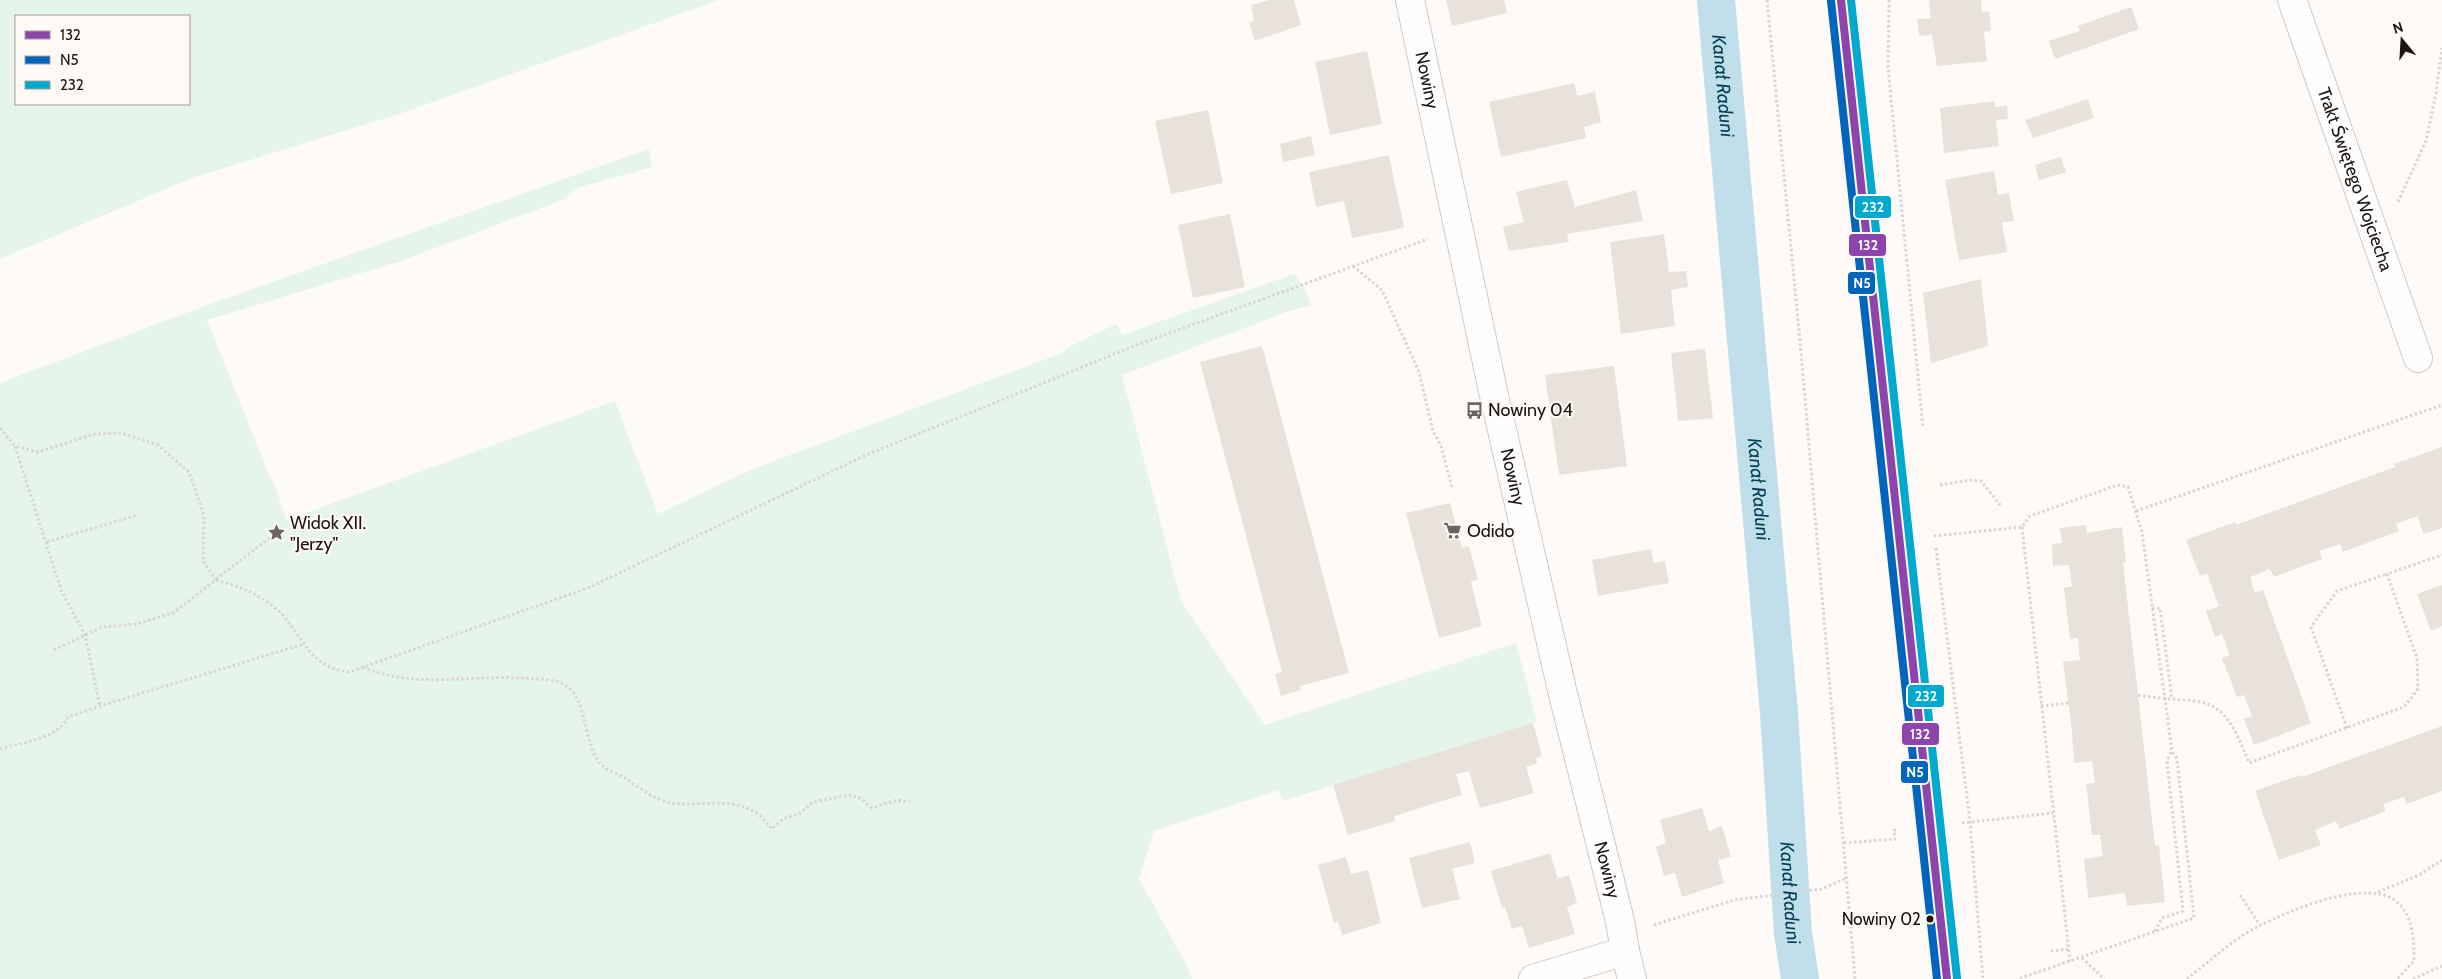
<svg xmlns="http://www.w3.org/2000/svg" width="2442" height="979" viewBox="0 0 2442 979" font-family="Cabin,sans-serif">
	<rect width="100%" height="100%" fill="#fdfaf8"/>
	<path fill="#e5f5eb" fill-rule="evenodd" d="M0,0H719L399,114L192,178L0,259ZM16,16H189V104H16Z
		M649,149L652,167L577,188L565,199L401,261L207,320L269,475L276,488L286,520L615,401L658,514L750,470L1065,352V349L1116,324L1122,335L1294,274L1305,288L1311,305L1286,312L1122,375L1181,601L1265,725L1516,643L1537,722L1283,801L1279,790L1154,831L1139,879L1186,964L1192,979H0V383L202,307Z"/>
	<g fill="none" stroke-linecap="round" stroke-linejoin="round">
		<path stroke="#c1deeb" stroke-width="38" id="s1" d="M1716,0L1779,713L1793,933L1800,979"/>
	</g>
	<path fill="#e8e2db" d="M1270,0H1294L1301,25L1255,41L1249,23L1254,21L1251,5Z
		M1446,0H1504L1507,13L1452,26Z
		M1929,0H1981L1982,12L1989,11L1991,31L1984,32L1987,61L1937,66L1932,35L1919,36L1917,19L1931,18Z
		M2131,7L2139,29L2055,59L2049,41L2080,31L2078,26Z
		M1367,51L1382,124L1330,135L1315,62Z
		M1574,83L1577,96L1595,92L1601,122L1584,127L1586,138L1501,157L1489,102Z
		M2088,99L2094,118L2033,138L2025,120Z
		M1994,101L1995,107L2007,106L2008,119L1996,120L1999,146L1944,153L1940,108Z
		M1208,110L1223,183L1171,194L1155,121Z
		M1311,136L1315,155L1283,162L1280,144Z
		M1389,155L1404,228L1352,238L1344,201L1316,207L1309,172Z
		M2061,157L2066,172L2039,180L2035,165Z
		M1994,171L1998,195L2009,193L2014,221L2002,222L2007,252L1959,260L1945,180Z
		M1567,180L1575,207L1636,190L1643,221L1567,234L1569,242L1509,251L1503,227L1524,222L1516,192Z
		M1230,214L1245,287L1193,298L1178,225Z
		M1664,234L1669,272L1686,271L1688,287L1671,290L1675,326L1621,334L1610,242Z
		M1981,279L1988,346L1931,363L1923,293Z
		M1262,346L1349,673L1300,686L1301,690L1281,696L1275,674L1282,672L1200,362Z
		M1705,349L1713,418L1678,421L1671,353Z
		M1614,366L1627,466L1559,475L1545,375Z
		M2442,447V528L2424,534L2417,516L2396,524L2399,531L2343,552L2340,544L2319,551L2322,559L2274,577L2270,569L2250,577L2255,593L2263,590L2311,723L2254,745L2244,719L2252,716L2244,695L2237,697L2222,658L2230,655L2222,634L2215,637L2206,611L2219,606L2207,573L2200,576L2186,540L2235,522L2236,525L2395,467L2394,464Z
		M1450,503L1462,548L1469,546L1478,579L1471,582L1482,626L1439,638L1406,513Z
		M2086,525L2087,533L2122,527L2126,562L2123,563L2138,695L2155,846L2159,845L2165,902L2127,906L2125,893L2088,898L2084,859L2103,856L2100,835H2092L2086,784L2095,783L2092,761L2074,763L2072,730L2063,662L2080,660L2078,638L2070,639L2064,588L2072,586L2069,565L2053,566L2052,544L2062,543L2060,528Z
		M1651,549L1654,563L1665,561L1669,583L1598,596L1592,560Z
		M2442,585V626L2431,631L2417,594Z
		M1533,723L1542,756L1536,758L1537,763L1526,767L1534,793L1480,808L1469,771L1456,774L1462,795L1394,816L1395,821L1348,835L1333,785Z
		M2442,726V791L2407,804L2404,797L2383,804L2386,811L2339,829L2336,821L2315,830L2321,845L2279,860L2255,791L2300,775L2302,777Z
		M1702,808L1709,831L1722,826L1731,857L1718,860L1724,883L1682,897L1675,873L1664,876L1656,847L1666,843L1660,820Z
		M1470,842L1475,863L1452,869L1460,899L1422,908L1409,858Z
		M1550,853L1558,879L1569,875L1577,903L1567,907L1575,934L1529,948L1522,926L1512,929L1505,907L1502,908L1491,871Z
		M1346,857L1351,874L1368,870L1381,923L1342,935L1338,921L1334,923L1318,865Z"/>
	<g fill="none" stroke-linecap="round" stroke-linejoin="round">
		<defs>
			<g id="minor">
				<path id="s2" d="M2292,0L2418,358"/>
				<path d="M1625,951L1632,979"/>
			</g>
			<g id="tertiary">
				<path id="s3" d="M1410,0L1493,391L1563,694L1620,921L1625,951L1533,979"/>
			</g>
			<path id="primary" d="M1841,0L1947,979"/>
		</defs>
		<use href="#minor" stroke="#cfc9c5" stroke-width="30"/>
		<use href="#tertiary" stroke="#cfc9c5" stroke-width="30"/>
		<use href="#primary" stroke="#b4a4ac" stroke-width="30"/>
		<path stroke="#d7d5d5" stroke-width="3" stroke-dasharray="2.5 2.5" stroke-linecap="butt" d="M1767,0L1800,341L1855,979
			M1889,0L1888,67L1923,428
			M2398,202L2426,141L2436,93L2442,48
			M1353,266L1382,290L1419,372L1433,431L1441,446L1452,487
			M0,428L15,446
			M1940,485L1970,480L1981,481L2001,506
			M2136,511L2442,405
			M2022,527L2070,961
			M1934,536L2022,527L2030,516L2118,485L2128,487L2142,532L2172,751L2177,759L2194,918L2018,979
			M47,542L138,515
			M1936,548L1970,822L1983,979
			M216,579L276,533
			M216,580C237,586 256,592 274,607C304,632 305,667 349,672L588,588L864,456L1134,346L1428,239
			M2152,609L2160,608L2172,699
			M54,650L102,627L137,624L173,613L216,580L203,561L204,515L189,472L158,445L121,433L95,434L38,452L15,446L61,590L85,635L100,706
			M363,667C412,689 468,675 520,678C533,679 548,678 561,683C591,696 581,750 605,768C611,772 619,774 625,778C638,787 655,800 671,803C697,807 730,797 753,811C760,814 767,823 772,829L783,819L799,814L813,802L850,795L860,798L872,808L897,800L909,802
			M2138,695C2207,707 2219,685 2249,763L2404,707L2418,689L2417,658L2387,574L2442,555
			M2041,706L2069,703
			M2347,728L2311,627L2337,591L2387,574
			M0,749C22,742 58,739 68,717L100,706L304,644
			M1962,823L2053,813
			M1844,843L1895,839L1894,830H1898
			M2378,892L2419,875L2442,860
			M2240,895L2260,925
			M1654,925L1734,900L1822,889L1847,878
			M2155,931L2162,918L2183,911L2167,762L2171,751
			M2051,951L2070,949
			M2082,958L2104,979
			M2187,979C2210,961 2234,938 2261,925C2291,910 2370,876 2398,903C2414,918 2414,941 2414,961L2397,979
			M2413,979L2442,966"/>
		<use href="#minor" stroke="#fffefe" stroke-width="28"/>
		<use href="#tertiary" stroke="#fffefe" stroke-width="28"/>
		<use href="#primary" stroke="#efe5ea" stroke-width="28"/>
		<defs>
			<path id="bus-1" d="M1841,0L1947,979"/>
			<path id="bus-2" d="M1831,1L1937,979"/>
			<path id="bus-3" d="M1851,0L1957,978"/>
		</defs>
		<use href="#bus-1" stroke="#fff9f6" stroke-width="11"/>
		<use href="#bus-2" stroke="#fff9f6" stroke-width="11"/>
		<use href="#bus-3" stroke="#fff9f6" stroke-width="11"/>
		<use href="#bus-1" stroke="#8e44ad" stroke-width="8"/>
		<use href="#bus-2" stroke="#0065bd" stroke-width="8"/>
		<use href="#bus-3" stroke="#00a9ce" stroke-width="8"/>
	</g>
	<defs>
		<symbol id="bus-bare" viewBox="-9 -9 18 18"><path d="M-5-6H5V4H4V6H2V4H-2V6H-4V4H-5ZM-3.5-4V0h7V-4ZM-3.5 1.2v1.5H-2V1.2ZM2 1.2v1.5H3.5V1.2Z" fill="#6b6461" stroke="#fff9f6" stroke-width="2.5" paint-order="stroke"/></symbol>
		<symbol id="supermarket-bare" viewBox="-9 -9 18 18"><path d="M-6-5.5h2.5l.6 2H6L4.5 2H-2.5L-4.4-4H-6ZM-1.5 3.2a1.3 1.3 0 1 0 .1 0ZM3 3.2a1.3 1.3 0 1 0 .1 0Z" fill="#6b6461" stroke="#fff9f6" stroke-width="2.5" paint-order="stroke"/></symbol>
		<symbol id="sight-bare" viewBox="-9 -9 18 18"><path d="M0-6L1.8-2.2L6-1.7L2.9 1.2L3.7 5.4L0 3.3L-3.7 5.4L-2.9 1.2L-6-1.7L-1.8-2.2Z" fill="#6b6461" stroke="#fff9f6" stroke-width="2.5" paint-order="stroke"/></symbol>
	</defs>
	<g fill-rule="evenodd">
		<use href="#bus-bare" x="1462" y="398" width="25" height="25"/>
		<use href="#supermarket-bare" x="1440" y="518" width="25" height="25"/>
		<use href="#sight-bare" x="264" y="520" width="25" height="25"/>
	</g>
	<circle fill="#1d140f" stroke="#fff9f6" stroke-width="2" cx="1930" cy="919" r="4.5"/>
	<g text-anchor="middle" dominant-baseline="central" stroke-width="4.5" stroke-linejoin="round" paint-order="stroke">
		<g font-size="17" fill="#1d140f" stroke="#fff9f6" text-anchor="end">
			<text x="1921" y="919">Nowiny 02</text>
		</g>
		<g font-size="18" fill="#1d140f" stroke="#fff9f6">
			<text stroke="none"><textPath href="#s3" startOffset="82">Nowiny</textPath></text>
			<text stroke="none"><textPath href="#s2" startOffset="190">Trakt Świętego Wojciecha</textPath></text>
			<text stroke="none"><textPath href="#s3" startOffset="488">Nowiny</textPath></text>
			<text stroke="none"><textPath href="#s3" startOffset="892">Nowiny</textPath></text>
		</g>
		<g font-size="18" fill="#1d140f" stroke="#fff9f6" text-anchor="start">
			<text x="1488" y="410">Nowiny 04</text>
			<text x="290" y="523">Widok XII.<tspan x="290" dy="21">"Jerzy"</tspan></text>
			<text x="1467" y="531">Odido</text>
		</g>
		<g font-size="19" font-style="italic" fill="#023f54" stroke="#fff9f6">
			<text stroke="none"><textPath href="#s1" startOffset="86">Kanał Raduni</textPath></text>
			<text stroke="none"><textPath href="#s1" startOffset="491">Kanał Raduni</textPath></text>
			<text stroke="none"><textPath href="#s1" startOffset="896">Kanał Raduni</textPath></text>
		</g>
	</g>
	<g stroke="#fff9f6" stroke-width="2">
		<rect x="1854" y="195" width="38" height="24" rx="5" fill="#00a9ce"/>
		<rect x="1848" y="233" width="39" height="24" rx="5" fill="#8e44ad"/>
		<rect x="1847" y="271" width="29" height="24" rx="5" fill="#0065bd"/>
		<rect x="1907" y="684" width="38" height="24" rx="5" fill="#00a9ce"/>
		<rect x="1901" y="722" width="39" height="24" rx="5" fill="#8e44ad"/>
		<rect x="1900" y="760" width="29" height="24" rx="5" fill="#0065bd"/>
	</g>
	<g font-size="14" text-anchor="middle" font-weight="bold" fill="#fff">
		<text x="1873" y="212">232</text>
		<text x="1868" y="250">132</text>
		<text x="1862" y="288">N5</text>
		<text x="1926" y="701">232</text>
		<text x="1920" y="739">132</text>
		<text x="1915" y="777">N5</text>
	</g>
	<rect x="15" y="15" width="175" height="90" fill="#fff9f6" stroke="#a59d9a"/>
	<rect x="25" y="31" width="25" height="8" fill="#8e44ad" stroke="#a59d9a"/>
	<text x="60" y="40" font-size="15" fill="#1d140f">132</text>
	<rect x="25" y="56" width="25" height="8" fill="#0065bd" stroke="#a59d9a"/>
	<text x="60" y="65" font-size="15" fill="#1d140f">N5</text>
	<rect x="25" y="81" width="25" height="8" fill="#00a9ce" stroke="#a59d9a"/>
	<text x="60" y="90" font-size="15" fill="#1d140f">232</text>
	<g transform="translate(2402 40) rotate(342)" stroke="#fff9f6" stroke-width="4" paint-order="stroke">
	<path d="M0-4L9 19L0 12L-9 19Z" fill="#1d140f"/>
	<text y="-8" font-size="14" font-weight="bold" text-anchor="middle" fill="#1d140f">N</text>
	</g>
</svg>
